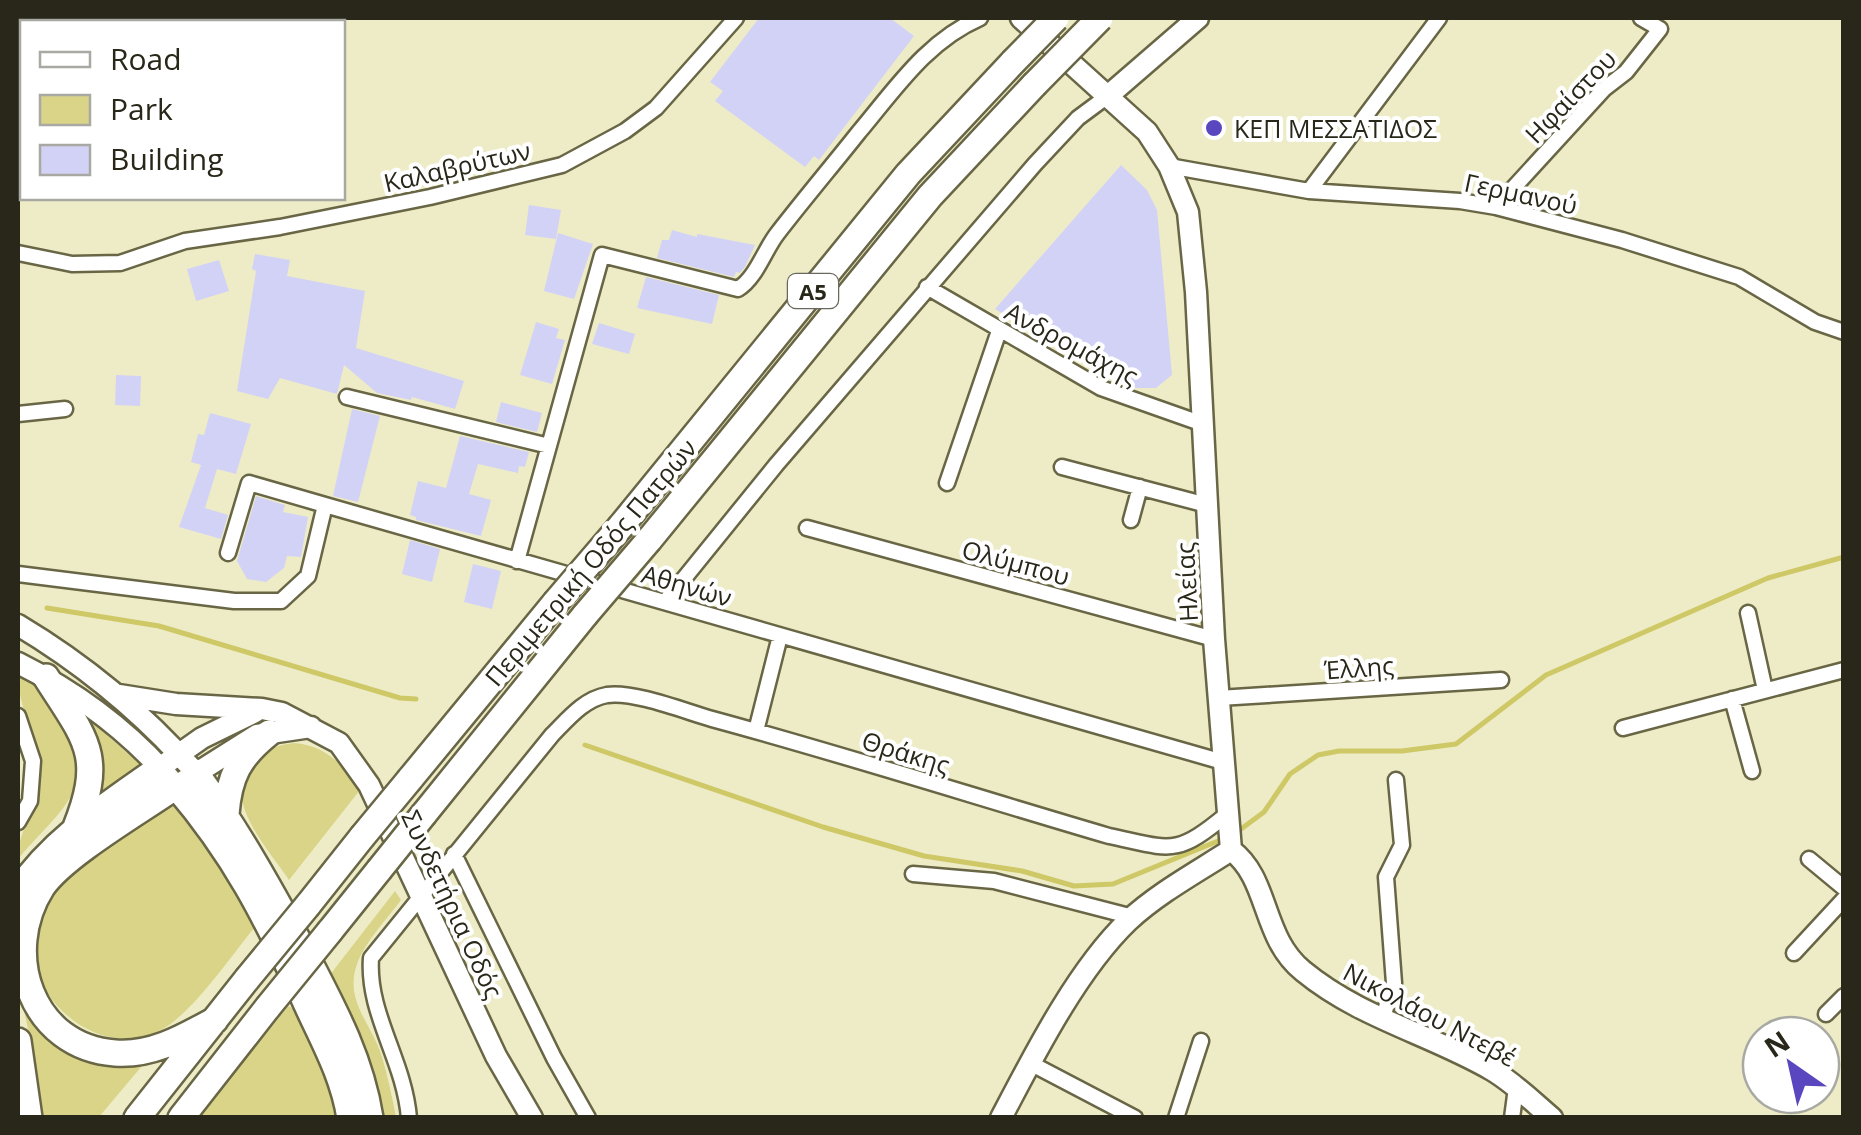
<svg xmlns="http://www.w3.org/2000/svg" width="1861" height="1135" viewBox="0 0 1861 1135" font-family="'Open Sans',sans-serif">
	<rect width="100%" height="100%" fill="#eeecc7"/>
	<path fill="#d9d488" d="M18,673C37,681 50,700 60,718C100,792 62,806 18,859C17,829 40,809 40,778C40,735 18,714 18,673Z
		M91,721L144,768L94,805C105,777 106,749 91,721Z
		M294,743C325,745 344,765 360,790L289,880C269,850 218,796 253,763C268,750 275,745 294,743Z
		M174,797L258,923C233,953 193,1013 161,1030C109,1057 50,1017 35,967C33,961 29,951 29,945C30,933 45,899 51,888C60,873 153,812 174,797Z
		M395,891L401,900C386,921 361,945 355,971C347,1004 374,1028 382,1057C388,1077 392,1097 396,1117H383C375,1065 353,1022 329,976Z
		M21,997L54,1034L152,1054L99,1117H40L34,1056Z
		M288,1006C315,1016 331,1090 340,1117L197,1118Z"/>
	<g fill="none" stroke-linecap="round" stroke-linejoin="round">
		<path stroke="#cec866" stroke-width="5" d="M47,608L159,626L400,698L416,699
			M585,745L823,827L924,856L1022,871L1074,886L1113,884L1223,839
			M1237,832L1264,812L1290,774L1318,755L1339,751H1402L1456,744L1546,675L1768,578L1844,557"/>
	</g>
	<path fill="#d2d2f6" d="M759,18H890L914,36L819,160L814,156L805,167L715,101L723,91L710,82Z
		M1121,165L1147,190L1157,210L1172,375L1156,388H1134L1122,384L995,309Z
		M529,205L561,210L556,239L525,235Z
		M672,230L697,237V234L755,245L745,267L740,273L736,272L734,277L657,258L662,240H669Z
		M558,233L593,244L574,299L544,291Z
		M255,254L290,260L287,276L365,291L356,348L464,381L455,409L412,397L411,400L377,393L344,365L337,394L280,378L268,399L237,391L256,271L252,269Z
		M219,260L229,291L196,301L187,269Z
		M646,277L719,295L712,324L637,308Z
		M536,322L559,329L556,338L565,340L552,384L520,375Z
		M599,323L635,334L629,354L592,344Z
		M116,375L141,376L140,406L115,405Z
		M501,402L542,413L537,432L496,422Z
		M352,409L380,416L358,502L333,496Z
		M210,413L251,424L236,474L217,469L205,508L228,515L221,539L179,527L201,465L191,462L198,434L204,435Z
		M460,436L529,452L525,467L519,466L518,473L478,464L469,494L491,500L481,536L416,520V517L410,515L418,481L446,488Z
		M256,496L285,505L283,512L308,517L301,557L287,556L284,568L266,582L247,579L237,561Z
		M410,540L440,549L432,582L402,574Z
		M473,564L501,571L492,609L464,602Z"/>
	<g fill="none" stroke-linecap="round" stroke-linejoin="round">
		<defs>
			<path id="street" d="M1169,166L1309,191L1460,201L1496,207L1622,240L1739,277L1815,322L1844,332
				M1309,191L1439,18
				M1496,207L1604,89L1626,72L1660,29L1641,18
				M18,253L72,264L120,263L185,241L280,227L430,197L562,165L625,131L656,108L736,18
				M927,287L1101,388L1203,424
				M347,397L549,446
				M18,414L65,409
				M1062,467L1207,505
				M947,483L999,331
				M1131,520L1140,487
				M807,528L1214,639
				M228,553L249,483L325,505
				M517,561L602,255L738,289C756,278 764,251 777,234C804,199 832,166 859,132C896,88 927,41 980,18
				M18,574L234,601H281L308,576L325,505L1223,762
				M665,602L776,465L1035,164L1078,118L1109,95
				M1748,613L1765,690
				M1219,698L1501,680
				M1732,699L1752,771
				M18,716L33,761L30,801L18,822
				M1623,728L1844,670
				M756,731L780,636
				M454,854L554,1058L588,1118
				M1809,859L1844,888
				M913,874L994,881L1133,917
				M1794,953L1844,899
				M1826,1014L1844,996
				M1382,1020L1394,983L1386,877L1402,845L1396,780
				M1030,1063L1135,1118
				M409,1118C404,1059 367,1014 371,958L552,735C568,719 584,699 607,695C634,691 684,711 712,719C845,755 976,797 1109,836C1171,849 1175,857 1226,815
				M1176,1118L1201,1041
				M1512,1118L1516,1088"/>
			<path id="secondary" d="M1021,18L1147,132L1169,166L1188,212L1196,292L1214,639L1231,850
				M1109,95L1198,18
				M18,625C85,665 143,713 195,772
				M18,663C80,694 132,733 176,786L257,735L311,727
				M119,695L176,704L262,709L282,713L339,743L369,785L496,1056L532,1118
				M168,762L202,738L255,712
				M1231,850C1270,879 1261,937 1303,971C1360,1018 1430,1034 1492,1070C1514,1083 1532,1101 1552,1118
				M1001,1118C1034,1055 1077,970 1128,921C1158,893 1197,872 1231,850"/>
			<path id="highway" d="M621,526L908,174L1013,62
				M649,540L930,196L1034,85
				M46,677C85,739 105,754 76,827
				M195,772C236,828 269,887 302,948C331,1004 360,1055 370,1118
				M410,779L555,603
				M226,814C229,776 239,757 269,733
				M424,814L585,615
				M18,891C54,838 109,804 161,767
				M308,905L362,837
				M330,931L379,870
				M215,1020C184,1037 152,1056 115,1053C31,1047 0,953 42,887C64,855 142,810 176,786C235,855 265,915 303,996C321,1037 343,1073 350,1118
				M18,1041L29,1118
				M137,1118L247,979
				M181,1118L268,1007"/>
		</defs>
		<use href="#street" stroke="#686645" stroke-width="19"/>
		<use href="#secondary" stroke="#686645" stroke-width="25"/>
		<use href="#highway" stroke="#686645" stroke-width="30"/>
		<use href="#street" stroke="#fff" stroke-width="14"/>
		<use href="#secondary" stroke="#fff" stroke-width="20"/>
		<use href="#highway" stroke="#fff" stroke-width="25"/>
		<defs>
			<path id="highway-bridge" d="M1013,62L1056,18
				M1034,85L1100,18
				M555,603L621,526
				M585,615L649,540
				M362,837L410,779
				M379,870L424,814
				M247,979L308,905
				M268,1007L330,931"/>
		</defs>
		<use href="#highway-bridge" stroke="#686645" stroke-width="30" stroke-linecap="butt"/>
		<use href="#highway-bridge" stroke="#fff" stroke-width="25"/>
	</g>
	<circle fill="#5a47bf" stroke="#fff" stroke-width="4" cx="1214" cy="128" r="10"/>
	<g text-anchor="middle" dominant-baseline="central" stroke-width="8" stroke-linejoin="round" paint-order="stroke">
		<rect fill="#fff" stroke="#68685e" stroke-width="2.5" x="788" y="274" width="50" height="34" rx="8"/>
		<g font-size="22" font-weight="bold" fill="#282719">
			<text x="813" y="291">Α5</text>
		</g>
		<g font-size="25" fill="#282719" stroke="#fff">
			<text transform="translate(1570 96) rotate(-46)">Ηφαίστου</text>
			<text transform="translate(457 166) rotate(-13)">Καλαβρύτων</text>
			<text transform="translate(1521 193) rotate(12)">Γερμανού</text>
			<text transform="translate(1072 343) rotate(28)">Ανδρομάχης</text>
			<text transform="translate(590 562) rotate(-50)">Περιμετρική Οδός Πατρών</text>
			<text transform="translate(1016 562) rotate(15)">Ολύμπου</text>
			<text transform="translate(1186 582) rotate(-93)">Ηλείας</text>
			<text transform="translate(687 585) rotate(16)">Αθηνών</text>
			<text transform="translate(1359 667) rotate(-4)">Έλλης</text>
			<text transform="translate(906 752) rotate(17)">Θράκης</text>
			<text transform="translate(453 904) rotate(65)">Συνδετήρια Οδός</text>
			<text transform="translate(1430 1014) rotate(28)">Νικολάου Ντεβέ</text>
		</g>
		<g font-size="25" fill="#282719" stroke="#fff" text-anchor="start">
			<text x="1234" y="128">ΚΕΠ ΜΕΣΣΑΤΙΔΟΣ</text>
		</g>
	</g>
	<rect width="1861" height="1135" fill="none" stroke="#282719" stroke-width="40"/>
	<rect x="20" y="20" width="325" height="180" fill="#ffffff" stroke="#a9a9a3" stroke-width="2.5"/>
	<rect x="40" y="52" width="50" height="15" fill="#ffffff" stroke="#a9a9a3" stroke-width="2.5"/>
	<text x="110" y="70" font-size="30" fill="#282719">Road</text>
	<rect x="40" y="95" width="50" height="30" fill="#d9d488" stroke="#a9a9a3" stroke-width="2.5"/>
	<text x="110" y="120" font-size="30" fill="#282719">Park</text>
	<rect x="40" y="145" width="50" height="30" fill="#d2d2f6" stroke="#a9a9a3" stroke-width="2.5"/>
	<text x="110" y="170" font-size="30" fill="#282719">Building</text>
	<g transform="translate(1791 1065) rotate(326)"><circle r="48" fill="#ffffff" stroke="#a9a9a3" stroke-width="2.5"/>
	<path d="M0-8L18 38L0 25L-18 38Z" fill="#5a47bf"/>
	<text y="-15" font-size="28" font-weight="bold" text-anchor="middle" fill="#282719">N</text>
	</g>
</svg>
